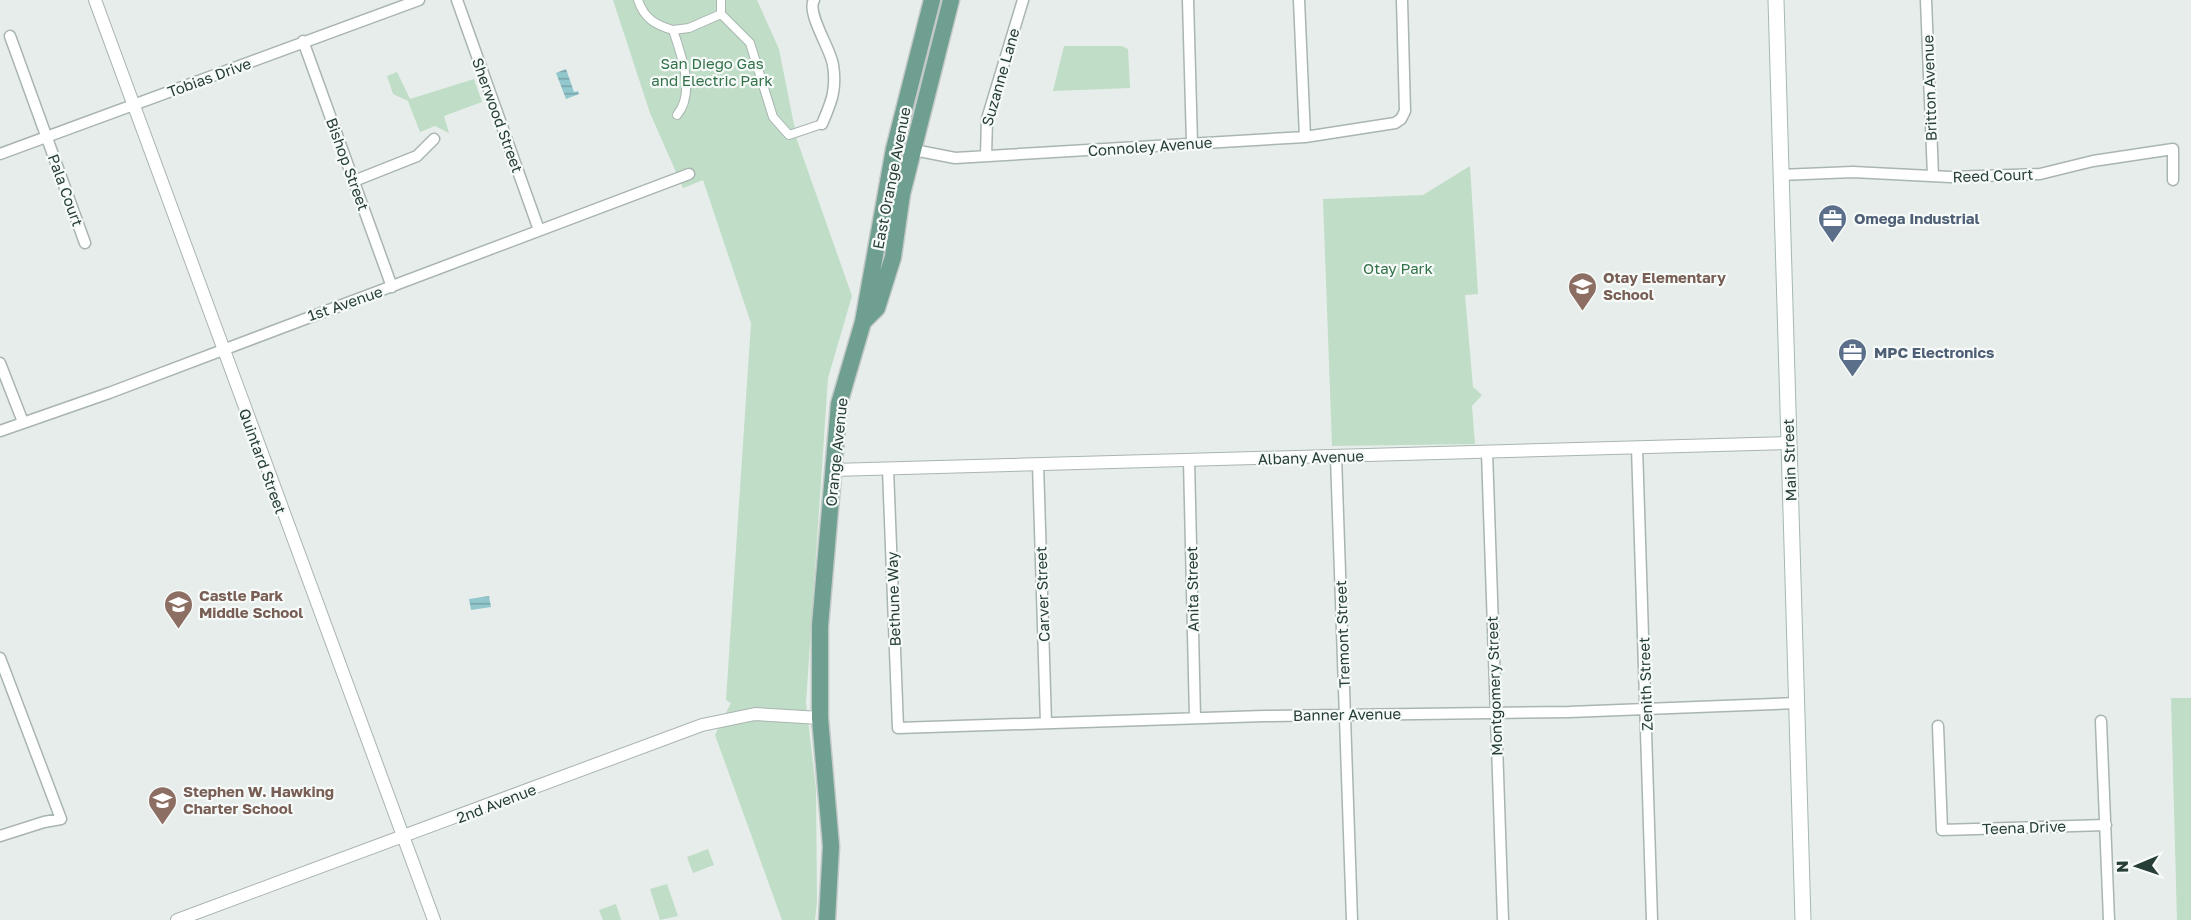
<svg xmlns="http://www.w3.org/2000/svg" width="2191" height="920" viewBox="0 0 2191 920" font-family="'Golos Text',sans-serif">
	<defs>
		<pattern id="water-rules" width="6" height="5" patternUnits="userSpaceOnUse" patternTransform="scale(1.5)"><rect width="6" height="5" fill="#92c7ce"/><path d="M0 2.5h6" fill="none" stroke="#77a3a8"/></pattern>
	</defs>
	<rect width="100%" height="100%" fill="#e6edea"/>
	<path fill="#c0ddc7" d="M613,0H757L779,49L797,140L852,296L828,378L806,703L816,789L817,902L815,920H782L715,735L731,703L726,700L751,323L703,180L683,188L650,113Z
		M1064,46H1122L1128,49L1130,88L1053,91Z
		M397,72L410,99L474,79L482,102L444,116L449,133L435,126L420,132L408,101L393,94L387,76Z
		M1470,166L1478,294L1465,295L1473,387L1482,395L1472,406L1475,444L1332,446L1323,199L1423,195Z
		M2171,698H2191V920H2177Z
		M708,849L714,865L693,873L687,857Z
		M667,884L678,916L660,920L650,889Z
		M616,904L621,920H603L599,910Z"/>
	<path fill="url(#water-rules)" d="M566,69L574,92L578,91L579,94L566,99L556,73Z
		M489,596L491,607L471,610L469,599Z"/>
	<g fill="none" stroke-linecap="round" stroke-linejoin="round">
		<defs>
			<path id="pedestrian" d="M638,0C644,18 655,25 673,30C681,55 696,92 677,115
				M721,14L750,43L773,117L789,135L822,124
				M673,30L689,28L721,14V0"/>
			<path id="minor" d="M457,0L539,230
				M814,0C806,13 831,49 833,65C837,90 831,103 822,124
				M1188,0L1192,143
				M1299,0L1305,137
				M1926,0L1933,176
				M10,36L85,243
				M303,41L392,287
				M914,150L955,158L1305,137L1395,123L1401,119L1405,111L1402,0
				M0,154L419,0
				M986,156L987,119L1023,0
				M1780,175L1853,172L1950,177L2040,174L2093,161L2173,149V180
				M354,181L417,156L434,139
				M0,363L23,422
				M0,431L109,393L689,174
				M1637,447L1652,920
				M1487,452L1503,920
				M1336,457L1352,920
				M1189,460L1195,718
				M1038,464L1046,723
				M888,469L898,728L1264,716L1569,712L1797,703
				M0,658L61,819L44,822L0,836
				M2101,721L2109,920
				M1938,726L1942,830L2106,825"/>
			<path id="tertiary" d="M95,0L434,920
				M833,470L1789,443
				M177,920L702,725L755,714L820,718"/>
			<path id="secondary" d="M1776,0L1803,920"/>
			<path id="primary" d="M863,322L894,149L932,0
				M827,920L831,846L820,718V626L839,404L863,322L877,308L893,257L902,194L951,0"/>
		</defs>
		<use href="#pedestrian" stroke="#a9b5b1" stroke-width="10"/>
		<use href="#minor" stroke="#a9b5b1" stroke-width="13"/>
		<use href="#tertiary" stroke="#a9b5b1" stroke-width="14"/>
		<use href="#secondary" stroke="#a5b8b1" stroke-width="17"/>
		<use href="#primary" stroke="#c2c9c7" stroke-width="19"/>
		<use href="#pedestrian" stroke="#fff" stroke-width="8"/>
		<use href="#minor" stroke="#fff" stroke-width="10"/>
		<use href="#tertiary" stroke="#fff" stroke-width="12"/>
		<use href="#secondary" stroke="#fff" stroke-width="15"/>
		<use href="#primary" stroke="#6e9f90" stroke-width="16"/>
	</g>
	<defs>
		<symbol id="office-pin" viewBox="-11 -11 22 30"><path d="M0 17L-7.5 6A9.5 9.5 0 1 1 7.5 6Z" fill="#5c6f8a" stroke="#f6faf8"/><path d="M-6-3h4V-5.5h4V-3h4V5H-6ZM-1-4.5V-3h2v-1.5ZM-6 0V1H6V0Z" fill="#fff"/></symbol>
		<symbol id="school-pin" viewBox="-11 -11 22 30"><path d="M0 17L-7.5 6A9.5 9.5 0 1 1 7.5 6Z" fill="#8d6e63" stroke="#f6faf8"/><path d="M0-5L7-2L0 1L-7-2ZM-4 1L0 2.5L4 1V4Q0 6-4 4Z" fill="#fff"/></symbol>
	</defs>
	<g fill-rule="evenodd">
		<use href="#office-pin" x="1816" y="202" width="33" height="45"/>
		<use href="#school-pin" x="1566" y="270" width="33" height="45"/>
		<use href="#office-pin" x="1836" y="336" width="33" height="45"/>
		<use href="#school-pin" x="162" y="588" width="33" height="45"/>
		<use href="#school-pin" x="146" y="784" width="33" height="45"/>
	</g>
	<g text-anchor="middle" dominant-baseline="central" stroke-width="4.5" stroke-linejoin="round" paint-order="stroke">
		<g font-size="15" fill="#337248" stroke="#f6faf8">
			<text x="712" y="63">San Diego Gas<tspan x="712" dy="17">and Electric Park</tspan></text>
			<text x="1398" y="268">Otay Park</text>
		</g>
		<g font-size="15" fill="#263e37" stroke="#f6faf8">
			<text transform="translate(209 77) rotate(-20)">Tobias Drive</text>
			<text transform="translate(1000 77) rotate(-74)">Suzanne Lane</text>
			<text transform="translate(1929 88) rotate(-92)">Britton Avenue</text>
			<text transform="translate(498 115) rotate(70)">Sherwood Street</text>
			<text transform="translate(1150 146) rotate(-4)">Connoley Avenue</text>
			<text transform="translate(348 164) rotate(70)">Bishop Street</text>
			<text transform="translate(1993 175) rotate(-2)">Reed Court</text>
			<text transform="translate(891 178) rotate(-79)">East Orange Avenue</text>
			<text transform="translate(66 190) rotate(70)">Pala Court</text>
			<text transform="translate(345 303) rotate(-19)">1st Avenue</text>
			<text transform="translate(836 452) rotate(-84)">Orange Avenue</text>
			<text transform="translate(1311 457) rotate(-2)">Albany Avenue</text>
			<text transform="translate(1789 460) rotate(-92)">Main Street</text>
			<text transform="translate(263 461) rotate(70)">Quintard Street</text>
			<text transform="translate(1192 589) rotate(-91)">Anita Street</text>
			<text transform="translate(1042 594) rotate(-92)">Carver Street</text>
			<text transform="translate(893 599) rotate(-92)">Bethune Way</text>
			<text transform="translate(1342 634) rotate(-92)">Tremont Street</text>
			<text transform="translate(1645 684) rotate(-92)">Zenith Street</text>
			<text transform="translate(1494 686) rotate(-92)">Montgomery Street</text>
			<text transform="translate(1347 714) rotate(-1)">Banner Avenue</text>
			<text transform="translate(496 803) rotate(-21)">2nd Avenue</text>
			<text transform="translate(2024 827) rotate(-2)">Teena Drive</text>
		</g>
		<g font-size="15" font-weight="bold" fill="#4e5e75" stroke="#f6faf8" text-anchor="start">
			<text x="1854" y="218">Omega Industrial</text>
			<text x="1874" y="352">MPC Electronics</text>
		</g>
		<g font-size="15" font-weight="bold" fill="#785e54" stroke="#f6faf8" text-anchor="start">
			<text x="1603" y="277">Otay Elementary<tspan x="1603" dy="17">School</tspan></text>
			<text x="199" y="595">Castle Park<tspan x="199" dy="17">Middle School</tspan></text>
			<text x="183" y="791">Stephen W. Hawking<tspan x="183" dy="17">Charter School</tspan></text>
		</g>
	</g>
	<g transform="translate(2137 866) rotate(268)" stroke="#f6faf8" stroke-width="4.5" paint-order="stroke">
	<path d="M0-4.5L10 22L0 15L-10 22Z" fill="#263e37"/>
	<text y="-9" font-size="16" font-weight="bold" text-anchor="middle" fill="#263e37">N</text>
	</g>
</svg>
